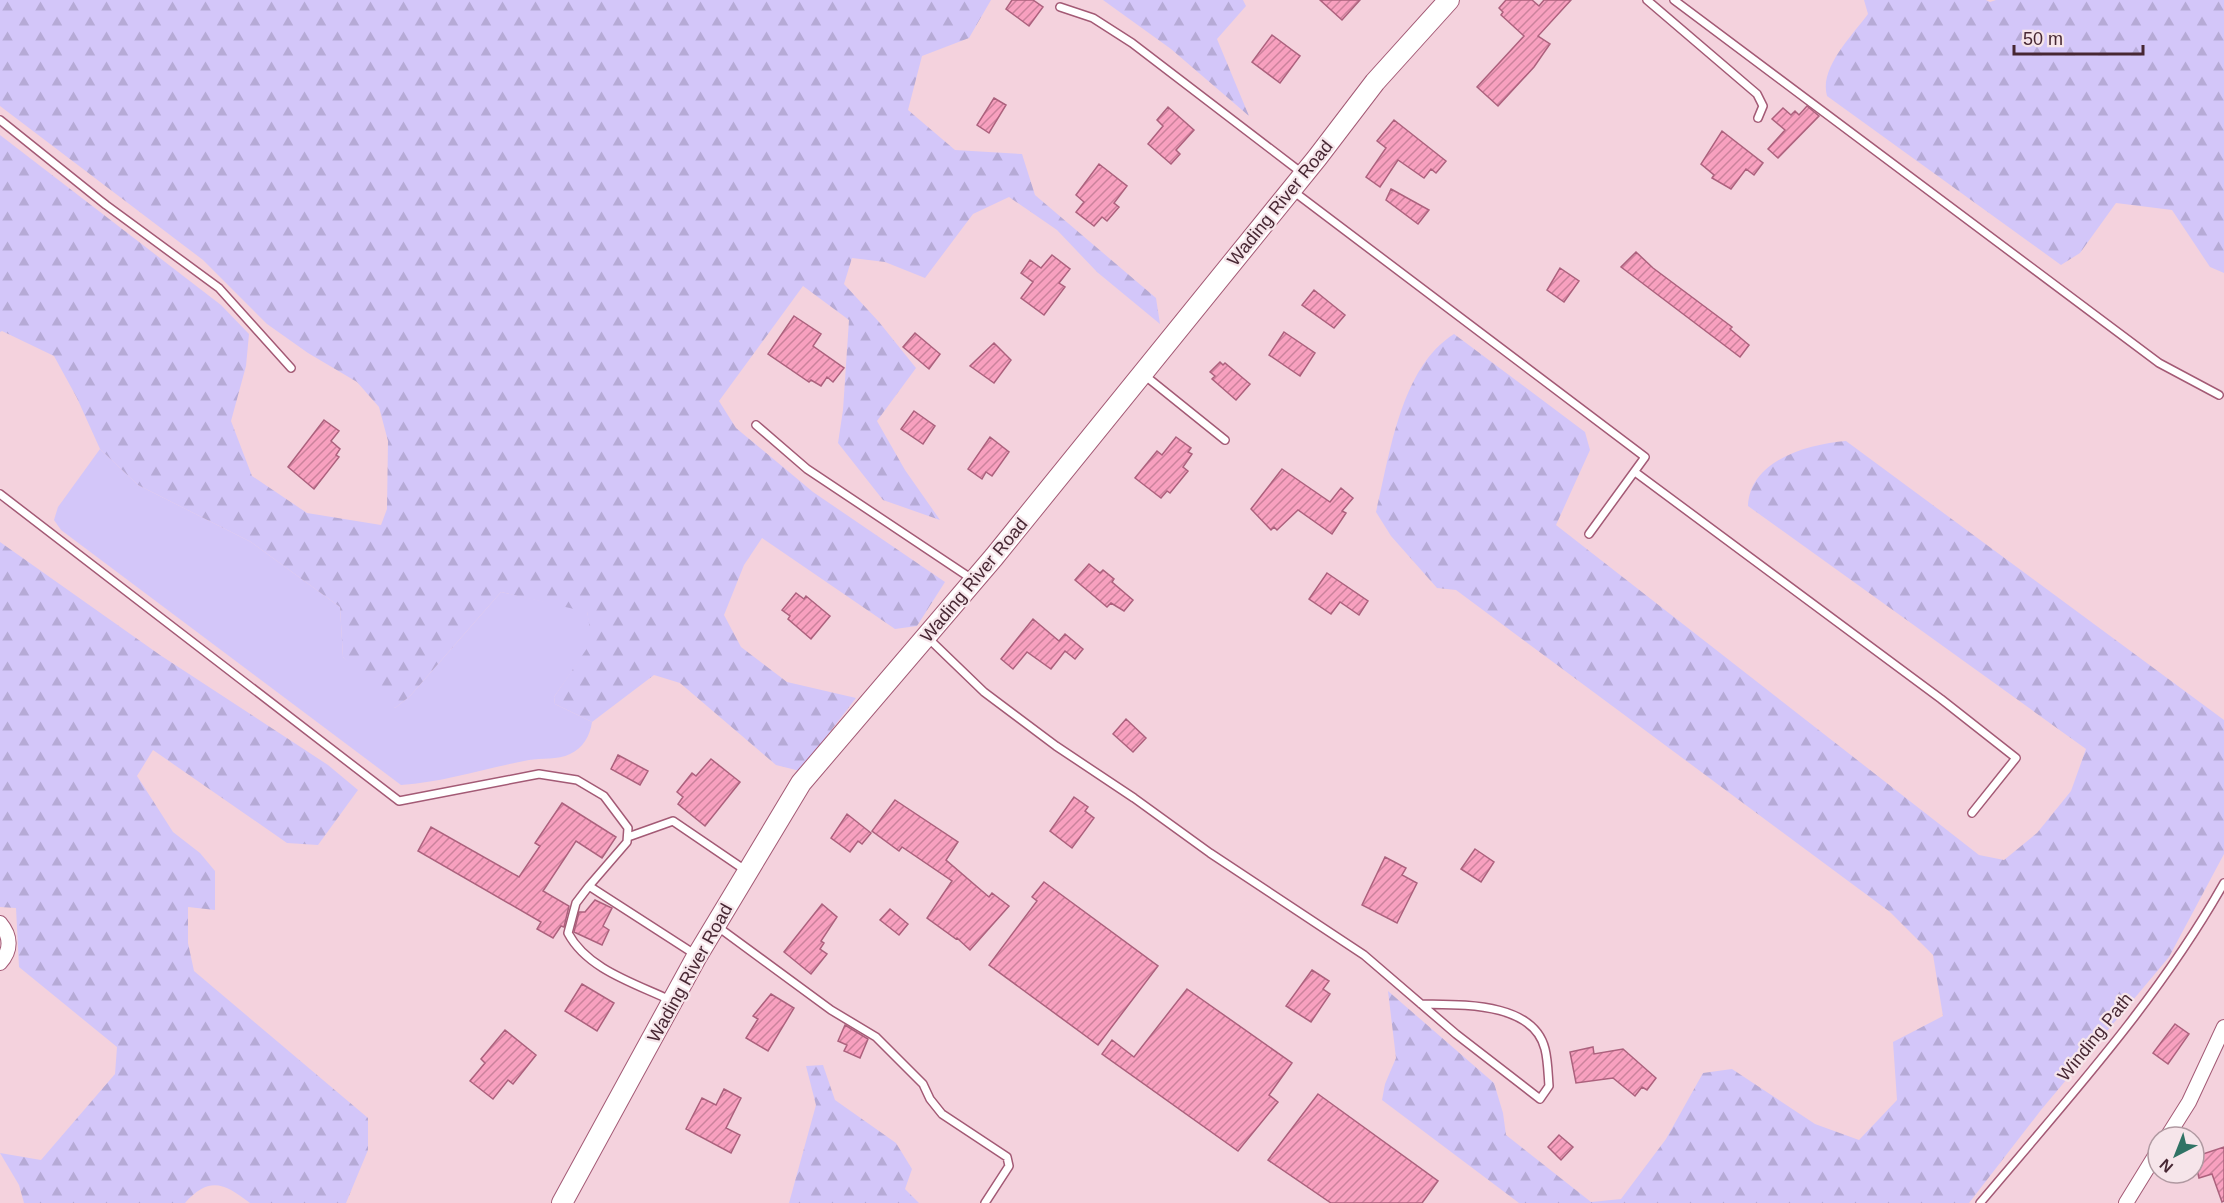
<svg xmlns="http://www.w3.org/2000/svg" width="2224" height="1203" viewBox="0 0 2224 1203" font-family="Arial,sans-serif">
	<defs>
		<pattern id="forest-firs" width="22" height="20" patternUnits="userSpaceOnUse" patternTransform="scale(1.5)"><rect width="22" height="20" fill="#d3c6f9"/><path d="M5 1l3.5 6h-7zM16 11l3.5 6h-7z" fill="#b6aad6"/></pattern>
		<pattern id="building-hatch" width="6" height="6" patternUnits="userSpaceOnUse" patternTransform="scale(1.5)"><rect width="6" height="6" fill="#f8a0bf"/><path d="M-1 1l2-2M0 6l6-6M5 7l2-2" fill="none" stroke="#cb829c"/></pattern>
	</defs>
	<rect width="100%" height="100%" fill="#f4d2dd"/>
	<path fill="#d3c6f9" d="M100,449L138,485L251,542L340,607L343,657L395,708L410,696L501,592L587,611L593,641L554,697L555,704L592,722C590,736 583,748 570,754C558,760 541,758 529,760C486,768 444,782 401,785L61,530L54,520L58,507Z"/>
	<path fill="url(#forest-firs)" d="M0,0H991L969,38L922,56L908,110L955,150L1022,154L1035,195L1156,298L1160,324L1097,272L1057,230L1009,197L973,214L925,278L885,262L852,258L844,284L879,322L916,368L877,421L905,470L940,520L883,500L838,443L843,410L849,320L803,286L719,401L736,428L813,492L945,582L917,626L895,629L762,538L744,565L724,615L741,647L787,682L856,698L800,771L776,765L680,683L654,675L592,722L555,704L554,697L592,641L587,612L501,592L410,696L395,708L374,694L343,657L340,607L251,542L138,485L100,449L77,398L54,356L2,331L0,332V135L221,305L249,334L246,366L231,421L252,476L307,513L381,525L387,509L388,441L379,407L357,382L308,353L267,324L203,260L0,106Z
		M1103,0H1243L1246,6L1217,39L1249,116L1171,49Z
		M1864,0H1986L1990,2L1996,0H2224V273L2210,267L2172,210L2116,203L2080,253L2061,265L1827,96C1819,68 1852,36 1868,14Z
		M1454,334L1585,432L1590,450L1556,525L1979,855L2004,860L2037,833L2071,791L2086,749L1748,506C1750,460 1808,444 1846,441L2224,720V854L2169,957L2041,1110L1969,1203H1519L1382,1100L1385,1084L1396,1058L1388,991L1494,1083L1503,1113L1506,1135L1591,1202L1621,1199L1666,1139L1703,1073L1732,1069L1815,1124L1859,1140L1897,1100L1893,1042L1943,1016L1933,955L1890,912L1456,590L1437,588L1391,536L1376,512C1390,455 1400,368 1454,334Z
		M0,542L160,655L328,765L358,790L318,845L287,843L153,750L137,776L173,832L200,853L215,871V910L188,907V943L194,971L368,1118V1150L346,1203H250C224,1183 209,1176 185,1203H24L19,1185L0,1153L41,1160L115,1074L117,1047L19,967L16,908L0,907Z
		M823,1065L835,1100L896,1143L912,1169L905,1189L919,1203H789L816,1105L806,1066Z"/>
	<path fill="url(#building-hatch)" stroke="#ac617d" stroke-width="1.5" d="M1012,0H1033L1043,7L1029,26L1006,9Z
		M1320,0H1360L1342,20Z
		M1506,0H1532L1539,6L1544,0H1571L1538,36L1550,44L1534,67L1498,106L1477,87L1524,36L1501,15L1503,12L1499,8Z
		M1272,35L1300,56L1280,83L1252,62Z
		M994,98L1006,105L989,133L977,125Z
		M1807,106L1819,116L1778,158L1768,149L1785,130L1772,119L1783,108L1791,115L1795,111L1799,115Z
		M1168,107L1194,130L1176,150L1180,154L1171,164L1148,144L1163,126L1157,120Z
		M1394,120L1446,161L1436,173L1431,169L1424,178L1398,160L1380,187L1366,177L1386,148L1377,141Z
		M1722,131L1763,163L1754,175L1746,169L1731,189L1712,178L1714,175L1701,164Z
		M1099,164L1127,186L1114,203L1119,207L1107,221L1102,217L1094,226L1076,212L1084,202L1076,195Z
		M1391,189L1429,210L1418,224L1386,200Z
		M1636,252L1653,268L1732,327L1730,329L1749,345L1740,357L1621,267Z
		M1052,255L1070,269L1059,283L1065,287L1044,315L1021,298L1033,282L1021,273L1030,260L1041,268Z
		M1560,268L1579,281L1564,302L1547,290Z
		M1314,290L1345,315L1334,328L1302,305Z
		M794,316L821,334L813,346L844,368L833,382L827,377L821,386L811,380L809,382L768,354Z
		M1284,332L1315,353L1300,376L1269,355Z
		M915,333L940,354L929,369L903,347Z
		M994,343L1011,360L994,383L970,366Z
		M1220,362L1223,365L1225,363L1250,384L1236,400L1212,379L1215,376L1210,372Z
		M914,411L935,426L923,444L901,429Z
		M324,420L339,431L331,441L340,449L336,455L339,457L314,489L288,467Z
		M990,437L1009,452L992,476L986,472L982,479L968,469Z
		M1176,437L1191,448L1188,452L1192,454L1183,467L1188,471L1170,493L1167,491L1161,498L1135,478L1157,451L1162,455Z
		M1282,469L1330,502L1341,488L1353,498L1342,511L1346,513L1332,534L1298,510L1277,530L1274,527L1271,530L1251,509Z
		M1089,564L1100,573L1103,570L1114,579L1112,582L1133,600L1124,611L1111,603L1107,607L1075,580Z
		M1327,573L1368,601L1359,615L1340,602L1331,614L1309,599Z
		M796,593L804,599L806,596L830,616L811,639L788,619L790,616L782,610Z
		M1033,619L1059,641L1065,634L1083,649L1075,659L1065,651L1051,669L1027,652L1013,669L1001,659Z
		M1126,719L1146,738L1133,752L1113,734Z
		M618,755L648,771L640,785L611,769Z
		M711,759L740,782L705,826L678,804L683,797L677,792L692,773L696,776Z
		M1074,797L1088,807L1085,811L1094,818L1072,848L1050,831Z
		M895,800L958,842L946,860L989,897L992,893L1009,906L970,950L957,938L956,939L927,918L952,881L902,847L899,851L872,831Z
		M562,803L616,837L602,858L576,841L543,891L569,906L564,927L561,926L553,938L537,929L541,922L418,851L431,827L519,877L540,846L535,843Z
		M847,814L871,833L862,844L858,841L850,852L831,838Z
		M1475,849L1494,862L1481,882L1461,869Z
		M1385,857L1406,868L1402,875L1417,883L1397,923L1362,905Z
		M1044,882L1158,966L1098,1045L989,965L1037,901L1032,897Z
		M595,900L612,908L603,926L609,930L602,945L574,932L579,912H585Z
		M822,904L837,917L821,941L824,943L820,949L827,954L811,974L784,952Z
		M890,909L908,924L899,935L880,920Z
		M1312,970L1329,981L1323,989L1330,994L1311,1022L1286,1006Z
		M582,984L614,1003L597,1031L565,1011Z
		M1187,989L1292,1063L1269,1095L1278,1102L1238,1151L1102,1054L1112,1040L1134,1057Z
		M771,994L794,1008L768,1051L746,1038L758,1019L753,1016Z
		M2175,1024L2189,1034L2168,1064L2153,1053Z
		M845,1025L868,1039L860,1058L844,1051L847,1045L838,1041Z
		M505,1030L536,1055L513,1084L508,1080L493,1099L470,1081L485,1063L481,1059Z
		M1593,1047L1594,1054L1623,1049L1656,1078L1647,1090L1642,1087L1635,1096L1613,1078L1576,1083L1570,1052Z
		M724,1089L741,1098L726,1128L740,1135L731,1153L686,1129L702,1098L716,1105Z
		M1318,1094L1438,1181L1422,1203H1331L1268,1160Z
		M1559,1135L1573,1147L1561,1160L1548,1147Z
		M2224,1147V1201L2222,1202L2212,1174L2199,1178L2194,1157Z"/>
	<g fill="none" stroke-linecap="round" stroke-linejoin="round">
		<defs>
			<path id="lane" d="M1647,0L1757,94L1763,106L1758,118
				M1674,0L2159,363L2219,395
				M1060,7L1093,18L1132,43L1302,173
				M0,120L106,205L219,288L291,368
				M1293,191L1645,457L1589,534
				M1143,374L1225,440
				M756,425L807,469L972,579
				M1635,472L1941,699L2016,758L1972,813
				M0,494L399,801L539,774L577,780L604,796L628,828L627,842L589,886L696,955
				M928,638L984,692L1056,746L1134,798L1210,853L1364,955L1456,1034L1540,1099L1549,1086C1548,1074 1548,1061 1545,1049C1533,1001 1459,1005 1421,1004
				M628,837L673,821L745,870
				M589,886L576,903L568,933C587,969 634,983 670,1000
				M718,927L831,1010L876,1037L923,1084L930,1099L942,1114L1007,1157L1009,1166L985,1203
				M1980,1203C2066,1101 2158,1000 2224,883"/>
			<path id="street" d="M0,923C11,936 12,950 0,963
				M2167,1137L2189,1102L2224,1027
				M2126,1203L2158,1151"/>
			<path id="secondary" d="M562,1203L697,956L801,783L994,557L1317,158L1375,82L1449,0"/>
		</defs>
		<use href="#lane" stroke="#a35a75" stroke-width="10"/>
		<use href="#street" stroke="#a35a75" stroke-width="16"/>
		<use href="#secondary" stroke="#a35a75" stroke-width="22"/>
		<use href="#lane" stroke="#fff" stroke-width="7"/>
		<use href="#street" stroke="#fff" stroke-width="14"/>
		<use href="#secondary" stroke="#fff" stroke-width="20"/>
	</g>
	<g text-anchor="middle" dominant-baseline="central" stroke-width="4.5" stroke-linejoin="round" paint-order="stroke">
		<g font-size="18" fill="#472733" stroke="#f6e5ea">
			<text transform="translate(1280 203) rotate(-51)">Wading River Road</text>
			<text transform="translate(974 580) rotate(-50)">Wading River Road</text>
			<text transform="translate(690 973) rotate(-61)">Wading River Road</text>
			<text transform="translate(2095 1037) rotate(-51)">Winding Path</text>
		</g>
	</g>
	<g transform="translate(2176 1155) rotate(222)"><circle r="28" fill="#f6e5ea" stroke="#b099a1" stroke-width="1.5"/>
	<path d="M0-4.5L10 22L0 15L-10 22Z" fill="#307365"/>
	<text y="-9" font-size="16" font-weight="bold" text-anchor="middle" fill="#472733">N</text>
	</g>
	<path d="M2014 45v9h129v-9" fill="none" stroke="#472733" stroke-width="3"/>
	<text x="2023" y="45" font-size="18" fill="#472733" stroke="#f6e5ea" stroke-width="4.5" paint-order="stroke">50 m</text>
</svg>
